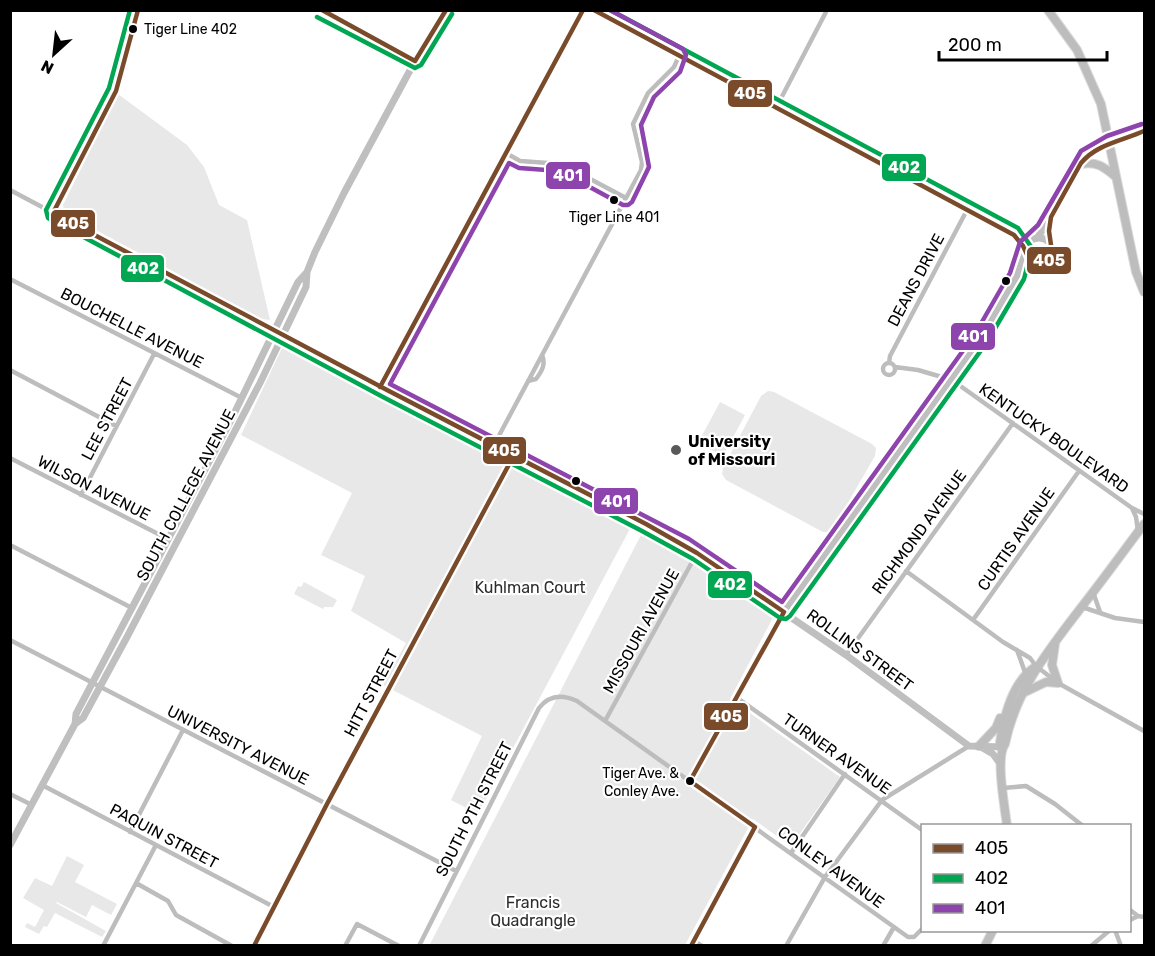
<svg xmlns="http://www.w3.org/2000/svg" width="1155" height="956" viewBox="0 0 1155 956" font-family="Rubik,sans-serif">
	<rect width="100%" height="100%" fill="#fff"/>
	<path fill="#e8e8e8" d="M118,94L187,145L204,167L219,205L247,220L270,320L262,319L64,213L63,205Z
		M289,346L632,525L480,810L476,813L451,800L482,736L383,685L406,643L351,611L365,576L321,555L352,493L241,435L282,348Z
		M768,391L774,392L872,444L876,448L875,456L831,532H823L726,480L722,474L723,468L761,396Z
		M720,402L745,415L723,456L698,443Z
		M643,531L692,562L694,560L699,563L775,614L730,699L840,777L791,846L753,819L685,945L429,946Z
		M304,582L337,600L333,607H324L323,609L294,594L298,586L301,587Z
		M67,856L84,865L75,882L117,904L111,915L92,905L86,917L57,902L56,903L106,931L102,937L55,913L47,927L44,926L39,934L25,927L27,923L35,927L44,910L23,898L35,878L52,886Z"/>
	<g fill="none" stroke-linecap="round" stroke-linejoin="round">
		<defs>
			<path id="primary" d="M1048,10L1077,50L1101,104L1136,272L1144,292
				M1081,164C1097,161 1104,167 1116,177
				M1055,644L1052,665L1058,683
				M1023,693L1046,682L1058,683
				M979,746L996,728L1000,718
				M1003,747L1000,742C1004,716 1012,682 1035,667
				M1007,826C1005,807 995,758 1005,744C1016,690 1048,651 1080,609C1102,581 1123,552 1144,524
				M985,946L993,930"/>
		</defs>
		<use href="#primary" stroke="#dbdbdb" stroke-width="10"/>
		<path stroke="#bdbdbd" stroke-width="4.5" d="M321,10L415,61
			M593,10L1014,235L1032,240
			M776,108L827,10
			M1110,143L1144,131
			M506,153L520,161L562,164L626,198
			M10,190L274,330
			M53,213L116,91L138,10
			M1014,235L1025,250
			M10,279L242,398
			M883 369a6 6 0 1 1 12 0a6 6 0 1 1-12 0Z
			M889,363L890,356L967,210
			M895,367L918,370L952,380L1132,508L1144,514
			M10,370L116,426
			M528,381L536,379C542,371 546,364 542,355
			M380,387L583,10
			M494,445L641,170L642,162L633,124L648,93L674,67L679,56
			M10,458L168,539
			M81,495L154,354
			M1132,508L1136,517L1138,531
			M10,545L132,608
			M906,571L1003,642L1030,658L1036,666L1058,683L1144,731
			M1093,592L1100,612
			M1082,607L1115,618L1144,622
			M973,620L1079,471
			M10,640L456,871
			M1017,650L1026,675
			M846,655L1013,423
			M736,697L922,830
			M605,721L697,553
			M690,781L784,612
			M42,785L274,907
			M1003,788L1026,786L1055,804L1083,826
			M10,794L32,805
			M130,832L183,730
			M791,853L845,774
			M136,883L168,901L176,915L232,946
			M1130,910L1138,916
			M1130,920L1138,916L1144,917
			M1115,930L1121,946
			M694,941L702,946
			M103,946L156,845
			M345,946L357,924L399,946
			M419,946L539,708C549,695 562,694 577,701L908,937H914L922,929
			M691,946L755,827
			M786,946L825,877L882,800L969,746
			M883,946L894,927
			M1091,946L1110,930"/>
		<path stroke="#bfbfbf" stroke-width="7" d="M1049,221V242
			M1037,238L1049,221L1082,161L1093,151L1110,143
			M1025 252a14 14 0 1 1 28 0a14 14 0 1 1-28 0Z
			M274,330L686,546L846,655L969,746L1003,747
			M784,612L981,338L1017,276L1025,254
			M75,724L83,718L127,637L260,383L306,287L307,272L315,252L344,193L415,61L446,10
			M981,747L993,754L1001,765
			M10,845L75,724L76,714L231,420L298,282L307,272
			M254,946L327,804L514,455"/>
		<use href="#primary" stroke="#bdbdbd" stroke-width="8"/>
		<defs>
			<path id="bus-1" d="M138,10L116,91L53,213L387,390L646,524L697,553L784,612L690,781L755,827L691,946
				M322,10L415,61L446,10
				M594,10L1014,235L1023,246L1032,265L1038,267L1048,263L1052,252L1049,231L1051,217L1081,163C1097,144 1122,141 1144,131
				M380,387L583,10
				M254,946L327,804L514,455"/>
			<path id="bus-2" d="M130,10L109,88L46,210L48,218L383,397L642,531L693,559L780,618L786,619L790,616L987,342L1024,279L1032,248L1018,228L610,10
				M317,17L415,68L421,65L452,14"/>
			<path id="bus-3" d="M610,10L683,49L686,55L680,72L654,97L641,125L649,167L632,202L628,205H623L560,171L519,168L509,163L390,384L689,539L782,602L975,334L1010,273L1020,242L1038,225L1081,151L1107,136L1142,124"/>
		</defs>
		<use href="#bus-1" stroke="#fff" stroke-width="9"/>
		<use href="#bus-2" stroke="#fff" stroke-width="9"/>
		<use href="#bus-3" stroke="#fff" stroke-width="9"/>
		<use href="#bus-1" stroke="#7a4b2a" stroke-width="4.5"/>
		<use href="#bus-2" stroke="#00a651" stroke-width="4.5"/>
		<use href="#bus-3" stroke="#8e44ad" stroke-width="4.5"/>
	</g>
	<g fill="#000" stroke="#fff" stroke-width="2">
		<circle cx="133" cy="29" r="5"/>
		<circle cx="614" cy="200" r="5"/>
		<circle cx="1006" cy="281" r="5"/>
		<circle cx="576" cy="481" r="5"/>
		<circle cx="690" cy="781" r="5"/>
	</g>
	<circle fill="#595959" stroke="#fff" stroke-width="2" cx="676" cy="450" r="6"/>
	<g text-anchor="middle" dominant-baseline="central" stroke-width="4.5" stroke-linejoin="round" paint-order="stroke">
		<g font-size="14" fill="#000" stroke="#fff" text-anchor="start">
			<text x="144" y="29">Tiger Line 402</text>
			<text x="614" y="217" text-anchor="middle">Tiger Line 401</text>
			<text x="679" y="773" text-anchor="end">Tiger Ave. &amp;<tspan x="679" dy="18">Conley Ave.</tspan></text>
		</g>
		<g font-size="16" fill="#000" stroke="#fff">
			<text transform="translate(916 280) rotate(-62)">DEANS DRIVE</text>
			<text transform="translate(132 328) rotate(27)">BOUCHELLE AVENUE</text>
			<text transform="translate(107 419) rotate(-62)">LEE STREET</text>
			<text transform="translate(1054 438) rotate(35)">KENTUCKY BOULEVARD</text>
			<text transform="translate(94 488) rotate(27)">WILSON AVENUE</text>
			<text transform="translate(186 495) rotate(-62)">SOUTH COLLEGE AVENUE</text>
			<text transform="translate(919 532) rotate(-54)">RICHMOND AVENUE</text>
			<text transform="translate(1016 539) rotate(-55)">CURTIS AVENUE</text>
			<text transform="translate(641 631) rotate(-61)">MISSOURI AVENUE</text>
			<text transform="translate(860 650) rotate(36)">ROLLINS STREET</text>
			<text transform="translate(371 693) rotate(-62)">HITT STREET</text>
			<text transform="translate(238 745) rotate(27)">UNIVERSITY AVENUE</text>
			<text transform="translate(837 754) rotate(35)">TURNER AVENUE</text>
			<text transform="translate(474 809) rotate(-63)">SOUTH 9TH STREET</text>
			<text transform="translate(164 836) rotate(28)">PAQUIN STREET</text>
			<text transform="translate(831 867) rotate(36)">CONLEY AVENUE</text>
		</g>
		<g font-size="16" font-weight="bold" fill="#000" stroke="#fff" text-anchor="start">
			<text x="688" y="441">University<tspan x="688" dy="18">of Missouri</tspan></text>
		</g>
		<g font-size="16" fill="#2d2d2d" stroke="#fff">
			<text x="530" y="587">Kuhlman Court</text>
			<text x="533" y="902">Francis<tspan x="533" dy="18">Quadrangle</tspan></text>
		</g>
	</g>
	<g stroke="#fff" stroke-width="2">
		<rect x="727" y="79" width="46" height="29" rx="6" fill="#7a4b2a"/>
		<rect x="881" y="153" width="46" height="29" rx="6" fill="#00a651"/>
		<rect x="545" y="161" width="46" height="29" rx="6" fill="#8e44ad"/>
		<rect x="50" y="209" width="46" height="29" rx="6" fill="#7a4b2a"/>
		<rect x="1026" y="246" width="46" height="29" rx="6" fill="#7a4b2a"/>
		<rect x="120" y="254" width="45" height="29" rx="6" fill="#00a651"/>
		<rect x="950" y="322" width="46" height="29" rx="6" fill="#8e44ad"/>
		<rect x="482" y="436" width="45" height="29" rx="6" fill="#7a4b2a"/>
		<rect x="593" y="487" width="46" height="28" rx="6" fill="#8e44ad"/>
		<rect x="707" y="570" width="46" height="29" rx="6" fill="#00a651"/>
		<rect x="703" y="702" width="46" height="29" rx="6" fill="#7a4b2a"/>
	</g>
	<g font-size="16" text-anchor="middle" font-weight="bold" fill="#fff">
		<text x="750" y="99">405</text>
		<text x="904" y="173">402</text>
		<text x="568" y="181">401</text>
		<text x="73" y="229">405</text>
		<text x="1049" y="266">405</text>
		<text x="143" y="274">402</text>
		<text x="973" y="342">401</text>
		<text x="504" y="456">405</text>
		<text x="616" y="507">401</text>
		<text x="730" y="590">402</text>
		<text x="726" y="722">405</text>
	</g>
	<rect width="1155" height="956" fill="none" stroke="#000000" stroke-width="24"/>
	<rect x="921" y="824" width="210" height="108" fill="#ffffff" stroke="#999999" stroke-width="1.5"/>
	<rect x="933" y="844" width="30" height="9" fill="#7a4b2a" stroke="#999999" stroke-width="1.5"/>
	<text x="975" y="854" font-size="18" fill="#000000">405</text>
	<rect x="933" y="874" width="30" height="9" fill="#00a651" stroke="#999999" stroke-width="1.5"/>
	<text x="975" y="884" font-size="18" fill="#000000">402</text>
	<rect x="933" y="904" width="30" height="9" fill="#8e44ad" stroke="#999999" stroke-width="1.5"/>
	<text x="975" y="914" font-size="18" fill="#000000">401</text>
	<g transform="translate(54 54) rotate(207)" stroke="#ffffff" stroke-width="4.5" paint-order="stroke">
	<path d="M0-4.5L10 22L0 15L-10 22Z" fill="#000000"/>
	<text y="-9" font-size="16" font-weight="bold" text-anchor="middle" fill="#000000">N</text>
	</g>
	<path d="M939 51v9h168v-9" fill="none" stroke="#000000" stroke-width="3"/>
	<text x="948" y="51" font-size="18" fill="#000000" stroke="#ffffff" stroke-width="4.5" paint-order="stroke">200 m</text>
</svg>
